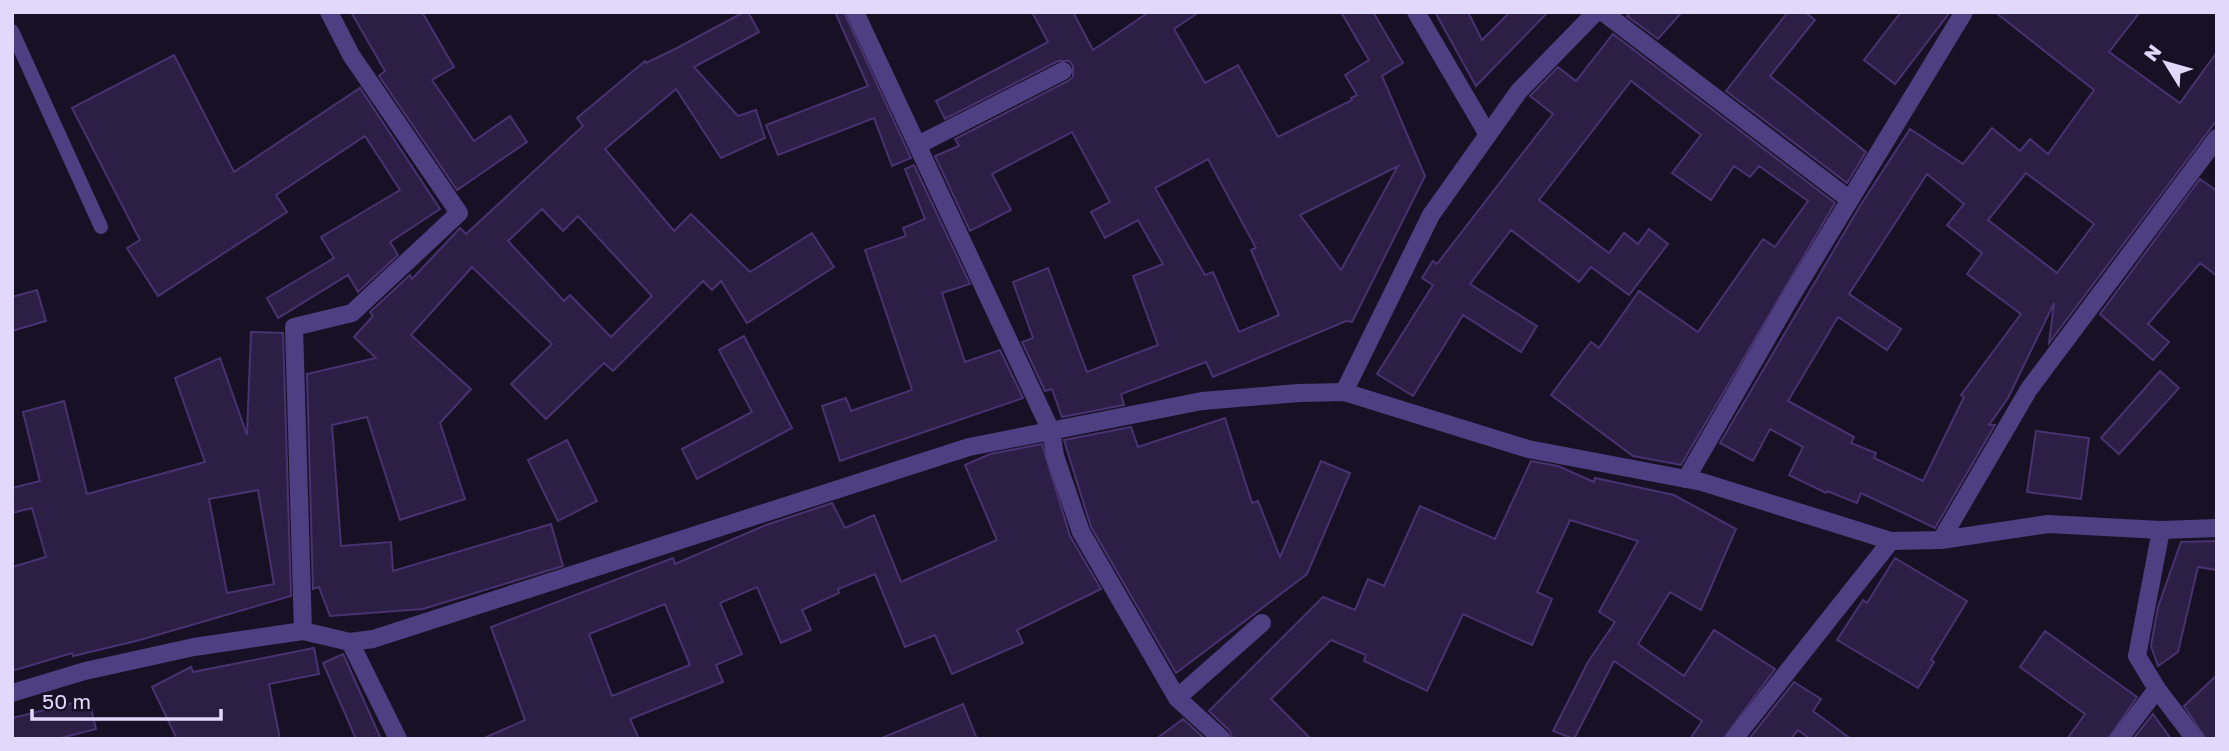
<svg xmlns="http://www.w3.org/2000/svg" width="2229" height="751" viewBox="0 0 2229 751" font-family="'Golos Text',sans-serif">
	<rect width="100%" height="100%" fill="#181125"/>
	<path fill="#2d1e45" stroke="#48326f" stroke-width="2" fill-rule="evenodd" d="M351,12H422L454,67L432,80L474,141L510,116L527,142L457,190L379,76L385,71Z
		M744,12H748L759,32L694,67L738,116L756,110L765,138L721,158L676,89L605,149L674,231L691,214L750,272L812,233L834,267L747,323L721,281L712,290L703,281L613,371L604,363L546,419L511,384L552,344L472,267L411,335L471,389L440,423L465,499L400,520L367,417L332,425L341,546L391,542L393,571L551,524L563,566L423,609L330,616L319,587L313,589L307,374L376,358L354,337L373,316L370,312L410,275L412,279L460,228L466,234L583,126L577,118L645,61L646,63L677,48ZM542,209L563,231L578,216L652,296L611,337L570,295L564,301L508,241Z
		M835,12H844L911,158L892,166L874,118L778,155L766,125L868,86Z
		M1032,12H1073L1093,50L1149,12H1199L1174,29L1205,83L1238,65L1278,137L1352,100L1351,98L1357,95L1345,75L1369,60L1341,12H1373L1403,63L1382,76L1425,176L1352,322L1346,321L1213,377L1206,362L1121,394L1124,405L1062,417L1052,389L1045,391L1022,342L1033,338L1013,282L1048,268L1087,372L1158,345L1133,276L1163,264L1138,220L1105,238L1091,212L1110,202L1072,132L992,174L1011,210L970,231L935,156L959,146L955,139L1068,81L1073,77V66L1069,61H1058L945,119L936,101L1048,42ZM1208,159L1256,248L1251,250L1279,315L1239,332L1213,272L1205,275L1155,188ZM1398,166L1341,270L1300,215Z
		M1435,12H1468L1482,40L1510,12H1548L1476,86Z
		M1630,12H1682L1658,39L1627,16Z
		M1788,12H1805L1815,20L1770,76L1866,152L1847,183L1726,91Z
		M1901,12H1950L1895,84L1864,60Z
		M1995,12H2140L2109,52L2180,103L2217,52V120L2049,343L2054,303L2008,398L1989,425H1995L1935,528L1861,493L1857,503L1827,491L1826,493L1789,475L1803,447L1770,429L1753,461L1720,443L1860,206L1910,129L1963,164L1992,128L2020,151L2030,139L2048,154L2094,90ZM2026,173L2094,224L2057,273L1988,220ZM1927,174L1964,204L1947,225L1982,253L1967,274L2021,314L1961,395L1964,397L1923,481L1874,458L1876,453L1851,443L1854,437L1788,401L1838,317L1887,350L1901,329L1849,294Z
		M1613,34L1835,203L1681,465L1633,456L1551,395L1591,342L1599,348L1639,291L1698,332L1763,239L1775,247L1808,201L1759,166L1750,177L1734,166L1711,200L1672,173L1701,135L1631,81L1539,200L1609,253L1624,233L1638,244L1649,229L1668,244L1629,295L1591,267L1579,282L1511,230L1470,284L1537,326L1521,352L1463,315L1413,396L1377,374L1433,285L1422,278L1433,261L1437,264L1553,114L1530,96L1558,67L1576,81Z
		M174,55L234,172L360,88L440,209L390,242L398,255L358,292L348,275L278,318L267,298L334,258L321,237L400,190L365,136L276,195L287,212L158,296L127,248L140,240L72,108Z
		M914,165L970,284L942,293L965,362L1000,350L1023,398L840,461L822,406L846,398L851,411L912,390L865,250L906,236L903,228L925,219L905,169Z
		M2200,179L2217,191V276L2200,263L2148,324L2169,342L2153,360L2100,314Z
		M37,290L46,321L12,331V297Z
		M251,332L283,333L291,596L140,640L73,656L72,653L12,671V567L46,557L32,508L12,513V488L40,481L23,412L64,401L87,494L205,462L175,378L220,358L247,435ZM258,490L274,584L227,593L209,499Z
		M744,336L792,428L697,479L682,449L752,412L719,350Z
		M2160,371L2179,388L2119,454L2101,438Z
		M1225,418L1252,503L1258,501L1280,557L1321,461L1350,473L1307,574L1176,673L1091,527L1064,440L1131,427L1138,447Z
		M2036,431L2089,438L2081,499L2027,492Z
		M567,440L597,501L558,521L528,460Z
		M1042,444L1070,536L1101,589L1017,630L1023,643L952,674L935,635L905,647L875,574L838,589L839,593L802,610L811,630L781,643L757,587L720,603L742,654L716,665L723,682L630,719L639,739H482L525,720L491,627L673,558L675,564L766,525L832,503L845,528L874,515L901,582L997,540L965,465L990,454ZM665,604L690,665L612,696L589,634Z
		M1531,461L1558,466L1594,482L1595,478L1674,495L1736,529L1701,610L1670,592L1638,644L1684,676L1714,630L1775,669L1723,739H1690L1702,721L1614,661L1574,739L1553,731L1588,662L1615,622L1599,612L1638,541L1570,520L1537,592L1552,599L1532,645L1463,614L1427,691L1364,661L1366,655L1331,640L1271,699L1311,739H1233L1230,731L1209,711L1323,597L1355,610L1368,579L1384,586L1420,506L1495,539Z
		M2217,541V570L2198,567L2178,652L2158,666L2151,646L2158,607L2181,542Z
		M1895,558L1967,601L1931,660L1934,662L1918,688L1837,640L1863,600L1867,603Z
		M2045,631L2137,697L2108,739H2067L2085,714L2020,667Z
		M314,648L319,674L269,684L280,739H177L152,687L191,667L193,672Z
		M343,654L344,656L381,739H356L323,663Z
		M2217,675V739H2206L2184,706Z
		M1794,682L1821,699L1813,711L1851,739H1810L1798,730L1791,739H1749Z
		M89,699L96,729L57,739H12V718Z
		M963,704L977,739H882V738Z
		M2153,714L2171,739H2133Z
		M1183,719L1205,739H1156Z"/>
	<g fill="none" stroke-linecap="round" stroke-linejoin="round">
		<path stroke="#4d3f81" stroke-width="14" d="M12,31L101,227"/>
		<path stroke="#4d3f81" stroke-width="18" d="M855,12L1051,431L1055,456L1081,532L1177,698L1222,739
			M1416,12L1488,135
			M1603,12L1850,200
			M918,145L1063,71
			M1344,392L1431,215L1519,91L1596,12
			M1686,479L1789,300L1964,12
			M2161,530L2137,656L2157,689L2195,739
			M1941,540L2029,389L2217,138
			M303,631L294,327L352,313L459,213L351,55L329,12
			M1177,698L1262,623
			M1734,739L1891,541
			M2119,739L2157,689"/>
		<path stroke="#4d3f81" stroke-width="18" d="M350,642L398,739
			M12,693L85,671L194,647L303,631L350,642L373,639L969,447L1202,401L1299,393L1344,392L1528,449L1702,482L1891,541L1941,540L2048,524L2161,530L2217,528"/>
	</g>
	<rect width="2229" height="751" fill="none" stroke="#e2d8fc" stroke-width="28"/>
	<g transform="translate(2166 63) rotate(307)" stroke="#181125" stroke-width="5" paint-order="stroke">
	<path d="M0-5L12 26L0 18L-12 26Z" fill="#e2d8fc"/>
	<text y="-10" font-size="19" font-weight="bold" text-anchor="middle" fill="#e2d8fc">N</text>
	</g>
	<path d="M32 709v10h189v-10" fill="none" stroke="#e2d8fc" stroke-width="3.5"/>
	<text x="42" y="709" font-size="21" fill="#e2d8fc" stroke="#181125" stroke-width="5" paint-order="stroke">50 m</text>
</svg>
